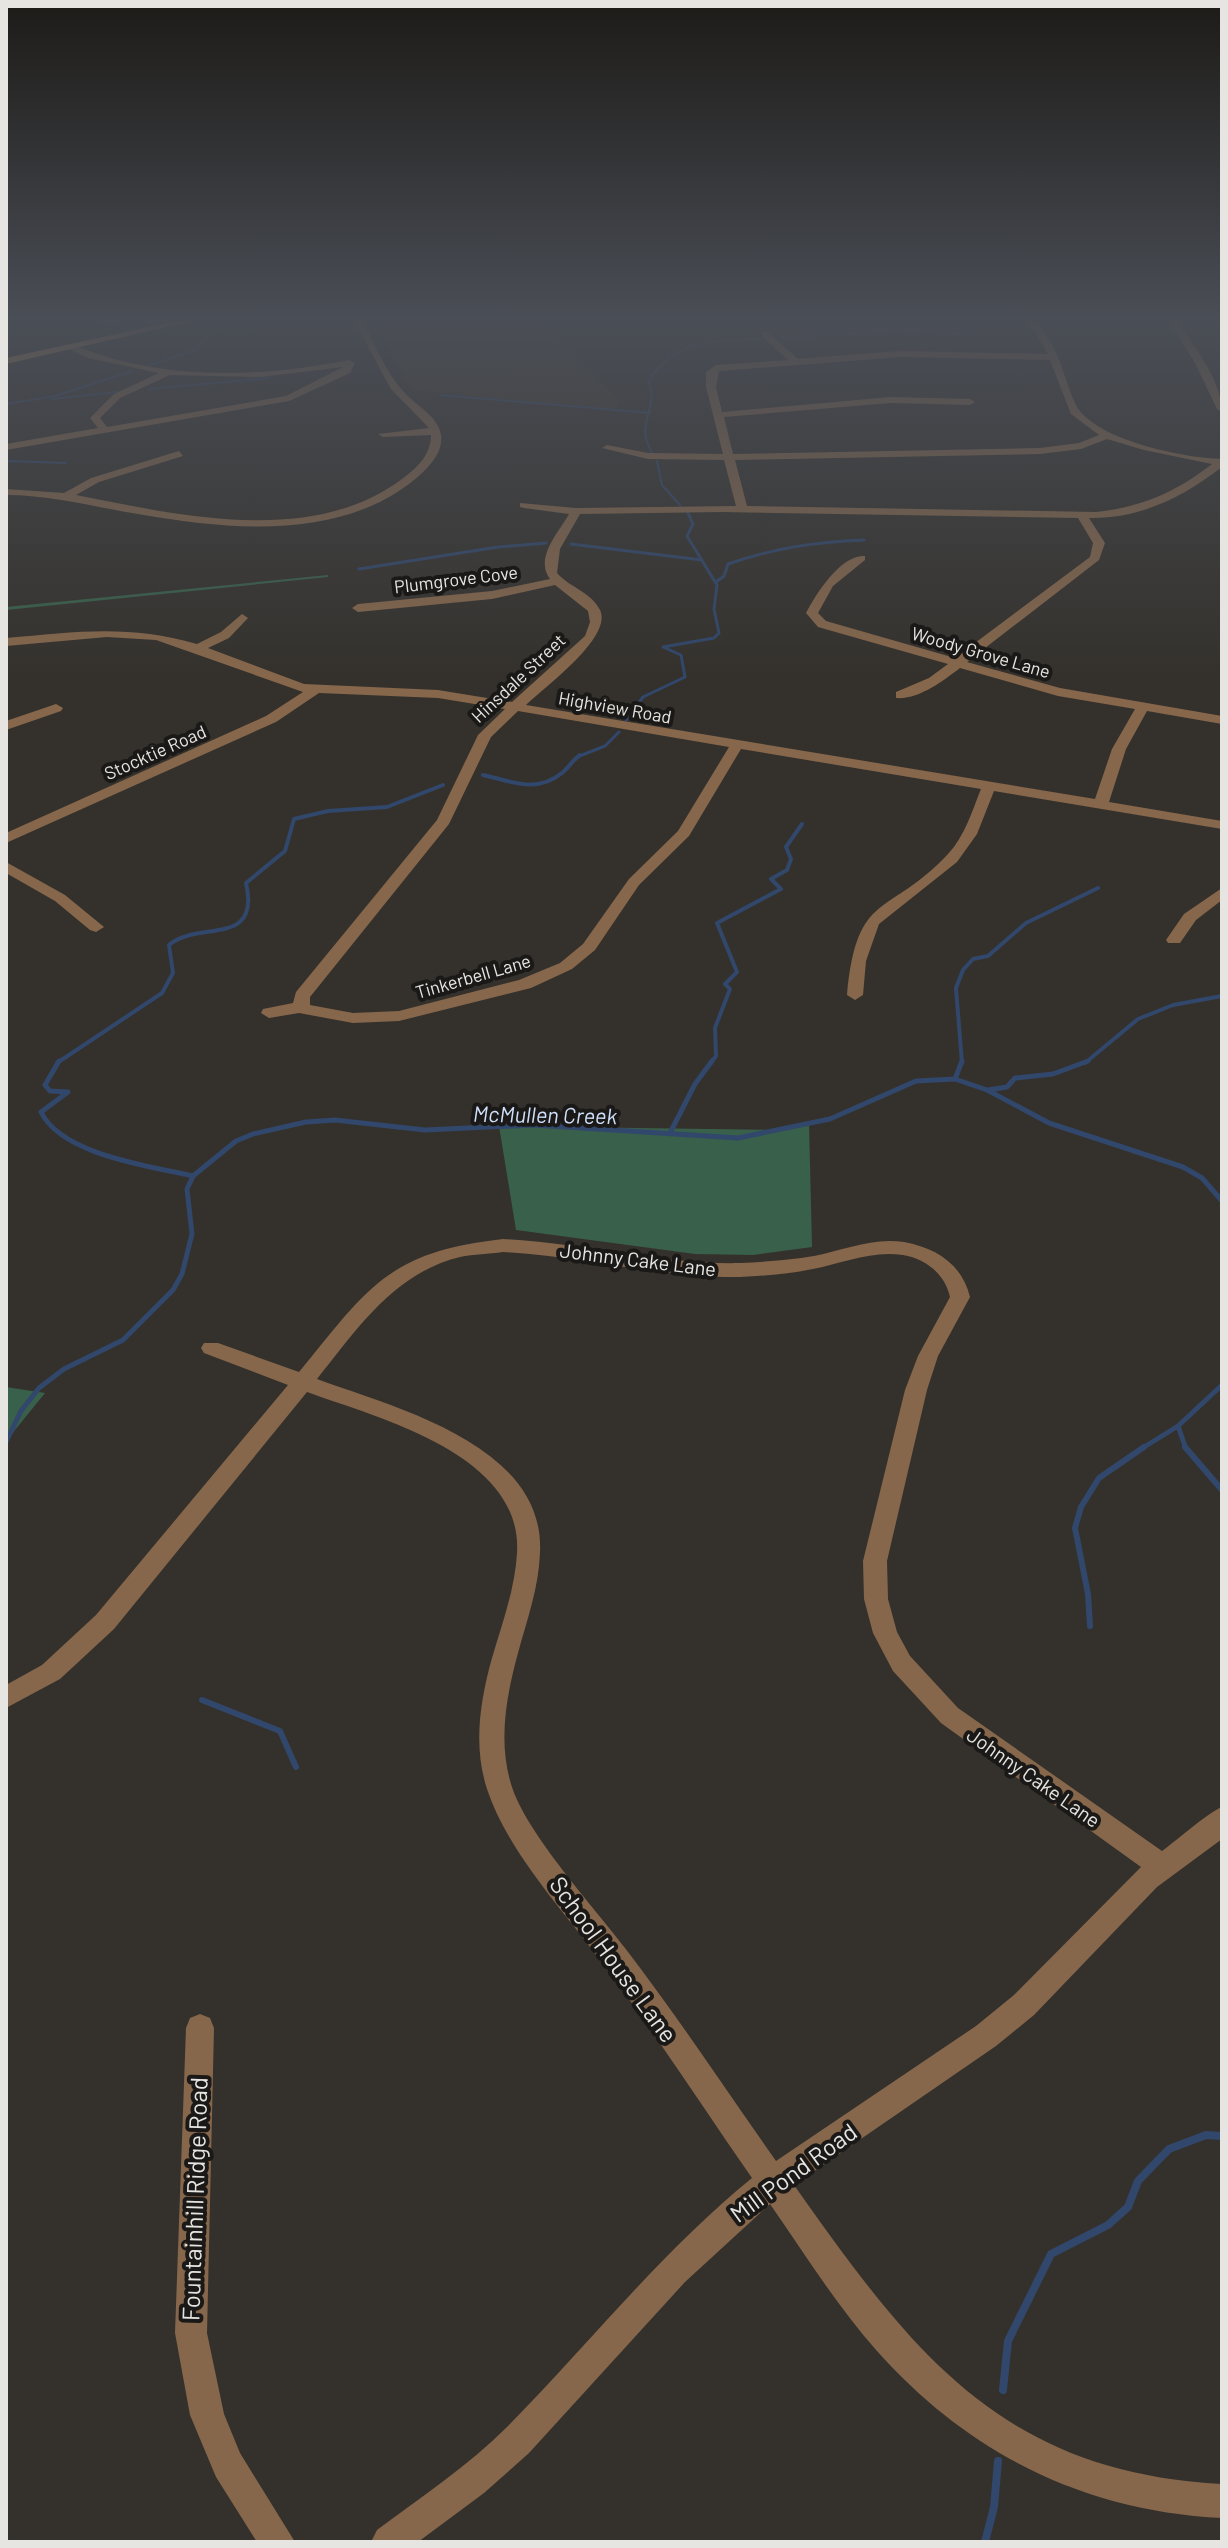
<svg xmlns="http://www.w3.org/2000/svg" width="1228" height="2548" viewBox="0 0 1228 2548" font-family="Barlow,sans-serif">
	<rect width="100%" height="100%" fill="#34312c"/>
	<path fill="#3e382d" d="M372,321H544L620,402L613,410L411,390Z"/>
	<path fill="#39604a" d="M328,575V577L6,610V607Z
		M809,1123L812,1247L753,1255L695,1254L516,1230L499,1126L777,1130Z
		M6,1387L45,1393L6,1441Z"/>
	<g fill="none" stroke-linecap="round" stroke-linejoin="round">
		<path stroke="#31476b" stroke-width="2" d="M783,338L914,329L977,336
			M147,366L195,350L208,335L223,326L264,321
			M149,389L269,378
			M440,395L650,413
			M52,399L118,392
			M6,404L55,396L132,371
			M652,453C634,422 659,412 649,381C675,339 716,340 761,339
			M6,461L66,463
			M657,461L662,485L680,505"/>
		<path stroke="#31476b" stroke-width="3" d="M571,544L702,560
			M359,569L498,547L546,543
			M716,582L724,576L728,564C774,548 815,542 864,540
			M626,720L643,697L685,677L681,655L663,647L714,638L719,633L714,609L717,585L687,536L693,524L688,513
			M577,757L605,746L619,732"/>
		<path stroke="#31476b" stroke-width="4" d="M483,775C511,781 536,794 562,773C569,767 573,760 580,755
			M57,1063L162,993L173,973L169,945C198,920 261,948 246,883L285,851L294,819L328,811L387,807L443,785
			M711,1063L716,1056L715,1028L730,989L725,984L737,972L717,923L781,889L771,879L787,870L791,859L786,847L802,824
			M962,1063L956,988L963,970L973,959L988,956L1026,923L1098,888
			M1085,1063L1138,1019L1173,1005L1222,996"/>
		<path stroke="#31476b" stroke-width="5" d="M59,1061L45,1085L50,1091L68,1092L41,1112C62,1155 150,1166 193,1176
			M955,1079L962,1061
			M988,1090L1007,1087L1015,1078L1053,1074L1088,1061
			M671,1131L695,1084L712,1061
			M1178,1426L1186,1449
			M6,1442L21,1411L39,1388L64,1369L123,1340L173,1290L182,1274L192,1234L187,1189L193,1176L236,1141L253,1134L306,1122L335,1120L425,1130L534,1125L738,1138L830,1119L916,1081L955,1079L987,1090L1049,1123L1183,1167L1202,1178L1222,1201
			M1141,1449L1178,1426L1222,1385"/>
		<path stroke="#31476b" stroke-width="6" d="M1185,1447L1222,1490
			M1090,1626L1088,1594L1075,1528L1081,1507L1099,1478L1144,1447
			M202,1700L280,1731L296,1767"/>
		<path stroke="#31476b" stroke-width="8" d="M1003,2390L1008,2341L1051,2254L1108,2225L1128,2207L1138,2181L1169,2149L1206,2135L1222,2136
			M985,2542L994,2507L998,2461"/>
		<path fill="#86674b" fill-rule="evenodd" d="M57,321H127L123,324Z
			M354,321H362C376,345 386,374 406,394C418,407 438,416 441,435C444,455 423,473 409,484C336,539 231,530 144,515C98,508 54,495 6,495V489L64,493L91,478L179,451L183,456L99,482L76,495C178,515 311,547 402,479C417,468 431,455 431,435L383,437L378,434L429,428L391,389Z
			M1024,321H1033C1059,343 1062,374 1075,403C1092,440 1184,458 1222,459V467C1183,497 1140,519 1089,518L1105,543L1099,560L967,662L1060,688L1222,716V724L1147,711L1126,749L1109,802L1222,821V829L994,791L977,834L957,862L879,924L866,961L863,995L855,1000L847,995C857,889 888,918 948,854C965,836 972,811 981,789L741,749L689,836L639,885L595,950L572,969L531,988L399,1021L353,1023L299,1013L269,1018L261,1013L263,1009L293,1003L296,992L437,820L478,735L505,709L438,698L319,693L276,722L6,843V833L266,716L303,692L156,640L107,637L6,646V638C76,632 128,624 197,644L221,632L242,614L248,618L229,638L208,648L304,684L438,690L512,702L585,636L590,622L588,611L555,585L492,599L358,612L352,608L358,604L492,591L550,579C534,558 559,532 569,514L524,508L520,507V503L576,508L736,506L724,460L648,459L602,448L607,445L648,453L723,454L706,387V372L716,365L788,360L762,336V332H768L798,359L900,351L1048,354L1035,332ZM900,357L1050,360L1071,414L1099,435L1079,443L1040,448L733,454L724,417L891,403L970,405L975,402L970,399L891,397L722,412L716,387L719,371ZM1107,439L1144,450L1212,464C1176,492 1142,507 1096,512L747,506L735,460L1040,454L1081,449ZM722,512L1078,518L1093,543L1090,557L955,658L826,621L818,613L833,586L865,560V556C841,554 816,594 806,613L818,627L948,664L929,678L896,692V698C918,700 943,681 960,668L1058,696L1135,709L1112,749L1095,799L526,705C545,687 613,637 600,610C591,592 569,587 557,573L560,549L580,514ZM518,711L729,747L678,831L629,879L583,944L560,963L519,980L399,1011L353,1013L310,1005V997L449,824L491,737Z
			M1169,321H1177C1194,347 1222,380 1222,412L1217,409L1195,363Z
			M72,344C157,381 259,378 349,360L355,363L350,373L289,401L6,450V444L98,428L90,418L114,394L159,373L88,358L69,349ZM343,367L286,396L107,427L100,418L120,398L170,375L261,377Z
			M56,704L63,708L61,711L6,730V721Z
			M6,862L65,895L104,927L96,932L90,930L55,901L6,873Z
			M1222,888V900L1196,920L1180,943H1168L1166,940L1184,914Z
			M503,1239C582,1243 661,1265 741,1263C765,1262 790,1260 814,1256C844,1250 873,1237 904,1242C936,1248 962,1264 970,1297L938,1356L927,1390L887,1561L888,1599L897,1632L910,1656L958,1708L1162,1851C1176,1841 1210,1811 1222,1807V1839L1157,1887L1034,2015L996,2046L794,2185C912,2352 1001,2472 1222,2484V2518C1084,2511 969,2454 877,2351C837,2306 804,2253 770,2204L685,2282L529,2453L484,2493L418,2542H371L377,2530C421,2497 468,2466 507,2427C589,2344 661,2252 752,2178C704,2109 658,2038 608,1970C568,1916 508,1853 487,1789C473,1746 480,1701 492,1658C502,1624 515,1589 517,1553C523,1454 378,1418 307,1392L114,1629L60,1679L6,1708V1685L42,1665L96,1615L288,1385L204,1353L201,1348L204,1343H218L299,1372C368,1288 387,1252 503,1239ZM503,1252C582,1256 661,1278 740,1277C764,1276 789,1274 813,1269C843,1263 872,1250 903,1255C926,1259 945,1274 950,1297L918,1356L905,1390L863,1561L864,1599L873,1633L893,1671L941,1723L1141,1867L1014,1995L976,2026L776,2161C726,2090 678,2017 625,1948C593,1906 530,1837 513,1790C497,1745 506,1697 518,1653C527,1620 539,1587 540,1552C545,1445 396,1408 317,1379C357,1329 394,1273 460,1257C474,1254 489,1254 503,1252Z
			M200,2014L210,2018L214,2028L207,2333L224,2414L240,2453L295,2542H257L216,2477L190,2415L175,2333L186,2028L190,2018Z"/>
		<path fill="#d99a5e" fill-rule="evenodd" d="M176,321H192L6,364V358Z"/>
	</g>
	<linearGradient id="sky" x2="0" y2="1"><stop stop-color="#1d1b18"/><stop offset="0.47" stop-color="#4a4e56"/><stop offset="1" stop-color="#4a4e56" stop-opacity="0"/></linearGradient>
	<rect width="1228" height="678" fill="url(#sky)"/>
	<g text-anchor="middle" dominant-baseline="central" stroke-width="8" stroke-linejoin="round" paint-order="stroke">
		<g font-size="18" fill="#e6e5e1" stroke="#1a1917">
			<text transform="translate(456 579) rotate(-7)">Plumgrove Cove</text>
			<text transform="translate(981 652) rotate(16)">Woody Grove Lane</text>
			<text transform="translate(518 678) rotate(-43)">Hinsdale Street</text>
			<text transform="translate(615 707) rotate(10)">Highview Road</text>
			<text transform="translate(155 752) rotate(-24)">Stocktie Road</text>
			<text transform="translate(473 976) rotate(-16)">Tinkerbell Lane</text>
		</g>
		<g font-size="20" fill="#e6e5e1" stroke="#1a1917">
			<text transform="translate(638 1259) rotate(7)">Johnny Cake Lane</text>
			<text transform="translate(1034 1777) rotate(35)">Johnny Cake Lane</text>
		</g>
		<g font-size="22" font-style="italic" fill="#cfdff9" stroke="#1a1917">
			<text transform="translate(545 1114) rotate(1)">McMullen Creek</text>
		</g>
		<g font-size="24" fill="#e6e5e1" stroke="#1a1917">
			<text transform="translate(614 1959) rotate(54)">School House Lane</text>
			<text transform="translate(793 2172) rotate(-36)">Mill Pond Road</text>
			<text transform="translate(194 2199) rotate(-88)">Fountainhill Ridge Road</text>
		</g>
	</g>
	<rect width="1228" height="2548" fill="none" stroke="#e6e5e1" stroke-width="16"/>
</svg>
